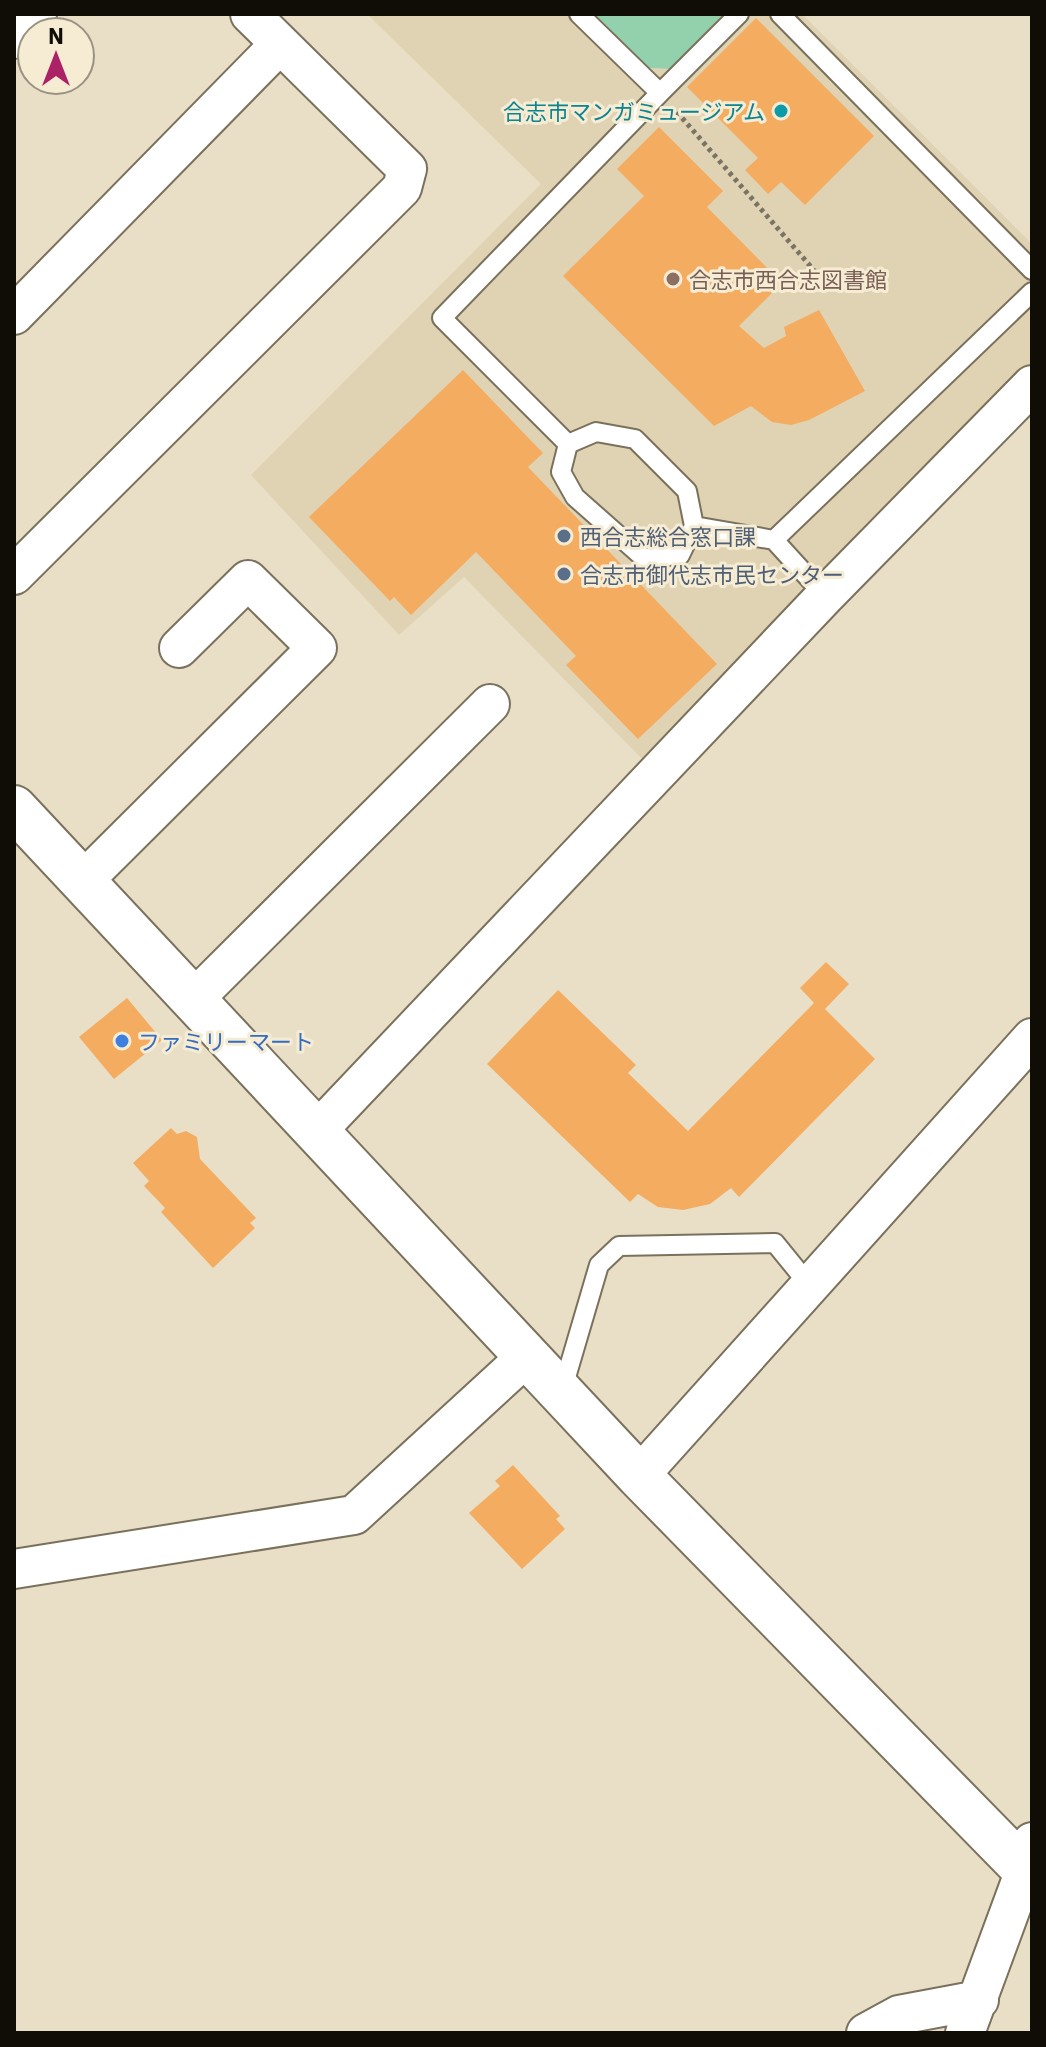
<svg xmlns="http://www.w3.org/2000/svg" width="1046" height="2047" viewBox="0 0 1046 2047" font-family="'IBM Plex Sans','Noto Sans JP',sans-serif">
	<rect width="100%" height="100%" fill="#e9dfc7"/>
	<path fill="#e0d3b4" d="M367,14H594L649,68L671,69L723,14H802L1032,244V365L650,767L464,577L399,635L251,475L541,184Z"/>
	<path fill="#93d1ac" d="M594,14H723L671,69L649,68Z"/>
	<path fill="#f3ac60" d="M756,18L874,136L805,205L781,182L768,194L745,170L758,158L687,87Z
		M659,127L723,191L707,207L782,283L739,326L764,348L786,336L784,327L819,310L865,391L809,420L791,425L772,422L751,406L714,426L563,276L644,196L617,169Z
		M463,370L543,453L528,467L717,664L638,739L566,665L576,656L476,552L411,615L394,597L390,601L309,517Z
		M826,962L849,984L825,1009L875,1059L739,1197L731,1188L710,1204L683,1210L658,1207L638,1194L630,1202L487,1064L558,990L636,1065L628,1073L688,1131L814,1003L800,988Z
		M127,998L162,1040L114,1079L79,1037Z
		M171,1128L177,1134L186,1131L197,1137L200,1159L256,1218L250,1223L255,1228L213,1268L161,1212L165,1208L144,1186L149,1181L133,1163Z
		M513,1465L560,1516L556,1519L565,1529L522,1569L469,1513L500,1486L495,1481Z"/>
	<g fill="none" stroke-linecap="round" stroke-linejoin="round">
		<defs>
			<path id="service" d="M780,14L1032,270
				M660,93L739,14
				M596,432L635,439L687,491L694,526L680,555L644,558L575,497L561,472L568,444Z
				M568,444L442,318L660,93L579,14
				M694,526L774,540L825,596
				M774,540L1032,292
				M562,1391L599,1265L619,1246L775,1243L810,1286"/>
			<path id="minor" d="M14,39L37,14
				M14,315L280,44
				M14,575L402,188L407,169L250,14
				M83,881L317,648L248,580L179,648
				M194,999L490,704
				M318,1130L825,596L1032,385
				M639,1476L1032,1038
				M14,1569L354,1515L526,1357
				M866,2033L899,2015L979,2000
				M965,2033L1025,1870L1032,1842"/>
			<path id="tertiary" d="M14,808L639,1476L1032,1877"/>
		</defs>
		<use href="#service" stroke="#7a715c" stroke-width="22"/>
		<use href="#minor" stroke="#7a715c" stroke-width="42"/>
		<use href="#tertiary" stroke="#7a715c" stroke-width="48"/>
		<path stroke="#7a7464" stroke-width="5" stroke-dasharray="4 4" stroke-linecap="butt" d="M677,112L831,290"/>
		<use href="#service" stroke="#fff" stroke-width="18"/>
		<use href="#minor" stroke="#fff" stroke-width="38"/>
		<use href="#tertiary" stroke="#fff" stroke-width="44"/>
	</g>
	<circle fill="#0f9aa8" stroke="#f6ecd4" stroke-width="3" cx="781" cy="111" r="8"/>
	<circle fill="#8d6e63" stroke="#f6ecd4" stroke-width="3" cx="673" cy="279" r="8"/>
	<g fill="#5c6f8a" stroke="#f6ecd4" stroke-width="3">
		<circle cx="564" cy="536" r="8"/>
		<circle cx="564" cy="574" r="8"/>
	</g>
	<circle fill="#3f7fe0" stroke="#f6ecd4" stroke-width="3" cx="122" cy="1041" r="8"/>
	<g text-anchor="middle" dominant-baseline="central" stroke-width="6" stroke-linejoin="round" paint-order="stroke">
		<g font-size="22" fill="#0d838f" stroke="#f6ecd4" text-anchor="end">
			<text x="765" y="111">合志市マンガミュージアム</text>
		</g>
		<g font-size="22" fill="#785e54" stroke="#f6ecd4" text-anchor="start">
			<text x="689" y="279">合志市西合志図書館</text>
		</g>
		<g font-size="22" fill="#4e5e75" stroke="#f6ecd4" text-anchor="start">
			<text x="580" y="536">西合志総合窓口課</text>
			<text x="580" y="574">合志市御代志市民センター</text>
		</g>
		<g font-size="22" fill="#366cbe" stroke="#f6ecd4" text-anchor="start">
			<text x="138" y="1041">ファミリーマート</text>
		</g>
	</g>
	<rect width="1046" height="2047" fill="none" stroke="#100d06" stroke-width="32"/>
	<g transform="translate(56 56)"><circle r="38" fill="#f6ecd4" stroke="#9a9382" stroke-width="2"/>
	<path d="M0-6L14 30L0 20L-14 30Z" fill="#ab2267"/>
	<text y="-12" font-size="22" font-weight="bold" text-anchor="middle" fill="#100d06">N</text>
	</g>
</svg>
